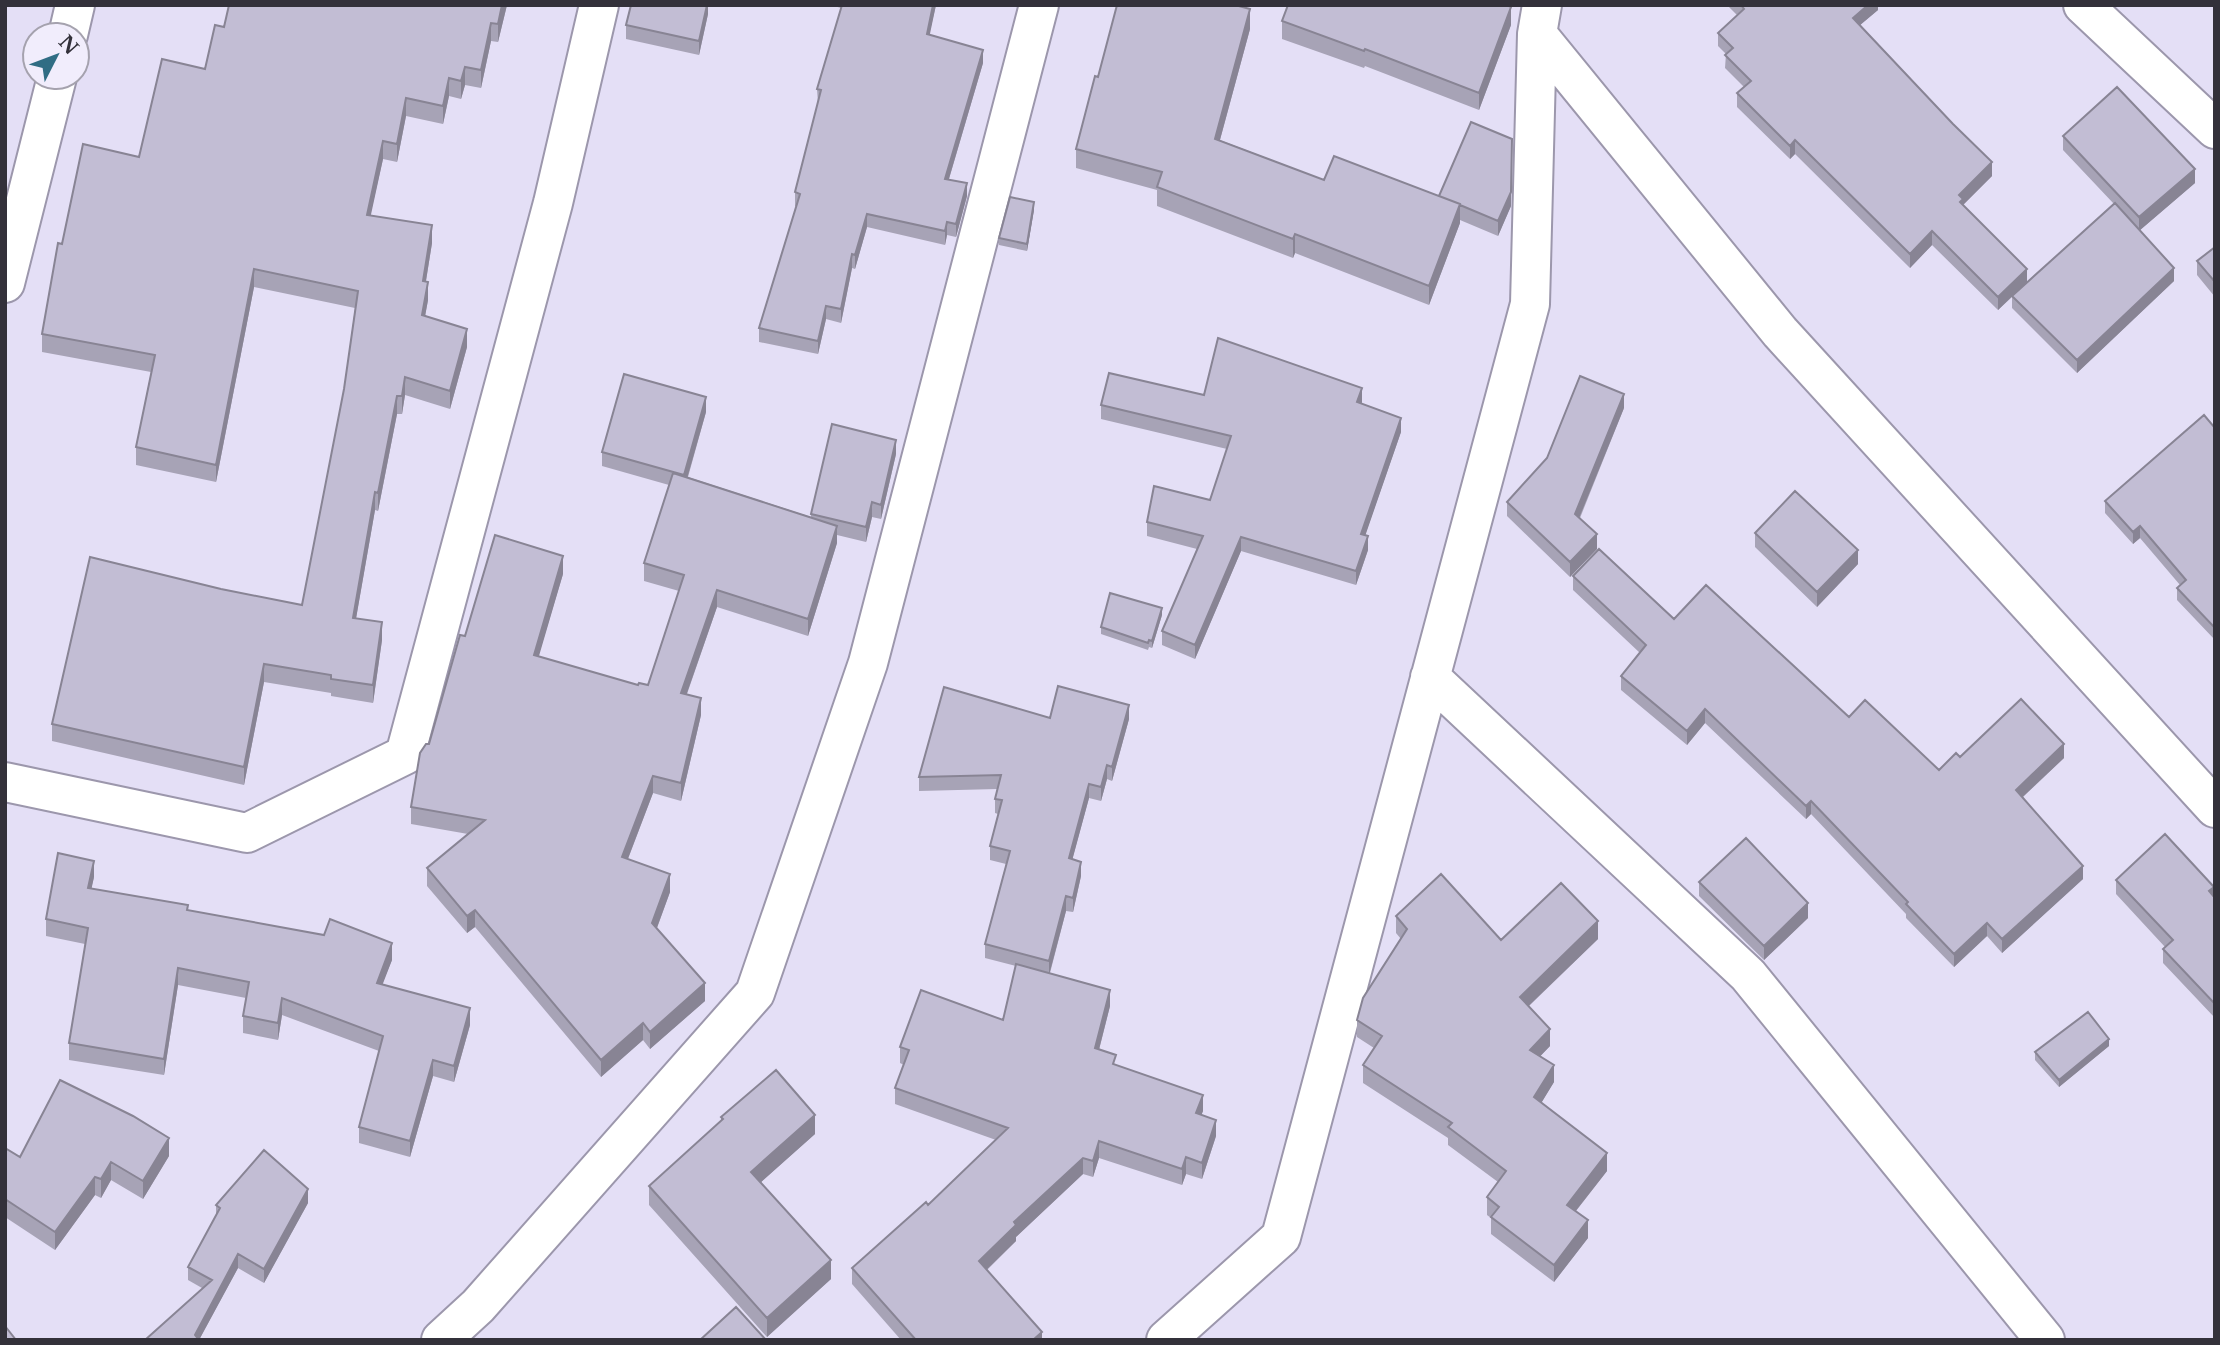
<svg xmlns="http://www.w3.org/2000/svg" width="2220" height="1345" viewBox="0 0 2220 1345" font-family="'Libre Baskerville',serif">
	<rect width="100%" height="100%" fill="#e4dff6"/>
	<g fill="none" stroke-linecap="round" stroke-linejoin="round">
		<defs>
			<path id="minor" d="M2083,5L2215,129
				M1537,34L1780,332L2215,808
				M68,35L75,5
				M5,283L57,77
				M1430,677L1748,975L2045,1340
				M5,782L247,833L405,755L553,203L599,5
				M441,1340L478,1306L755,993L868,663L1039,5
				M1166,1340L1281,1237L1530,304L1537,34L1542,5"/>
		</defs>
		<use href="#minor" stroke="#9c97ac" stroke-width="42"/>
		<use href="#minor" stroke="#fff" stroke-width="38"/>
	</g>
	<path fill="#a7a3b6" d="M507,5L498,42L491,41L481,88L465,85L461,99L449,96L443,124L406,116L397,162L383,159L370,216L432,243L426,281L428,300L425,316L467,347L450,409L405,395L402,414H397L378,511L375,510L356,618L382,640L373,703L331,696V693L264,682L244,785L52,741V724L221,589L302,605L344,389L355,308L254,287L216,482L136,465V447L151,372L42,352V334L62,244L139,157L205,69L224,27Z
		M708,5V14L699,55L626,39V25Z
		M831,5H936L929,35L983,63L949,179L967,196L956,237L947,235L945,245L867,227L855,269L852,268L841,323L826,319L818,354L759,342V328L796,206H795V192L818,103L817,89L841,8Z
		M1727,5H1878V10L1860,25L1992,176L1963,205L2027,282L2114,204L2063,150V136L2195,183L2140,230L2174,281L2077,373L2012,308V297L1998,310L1932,245L1910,268L1795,154L1790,159L1737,107V93L1744,87L1725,68L1726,54L1718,46V33L1737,15Z
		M1282,21L1511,25L1479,110L1365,66L1364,68L1282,39Z
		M1250,29L1220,140L1324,180L1511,206L1498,236L1460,220V223L1429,305L1295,253L1293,258L1157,206V190L1076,168V149L1098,77Z
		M1034,210L1027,251L999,245V238Z
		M2215,247V297L2197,275V261Z
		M1204,395L1362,402V404L1401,432L1365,535L1368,550L1356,585L1241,551L1195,659L1162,645V631L1197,549L1147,536V522L1210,500L1227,449L1101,419V405Z
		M1624,408L1580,518L1597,549L1570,577L1507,516V502Z
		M706,412L688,477L811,517V514L896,454L881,519L872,517L866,542L837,535V543L808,636L717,607L687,694L701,715L681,801L653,793L628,859L670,892L657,928L705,1001L650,1049L643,1040L601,1077L475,927L467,933L427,886V868L468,834L411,824V807L429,744L465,636L563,574L538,657L638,685H648L679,591L644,581V563L669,485L602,466V452Z
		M2215,428V640L2177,600V588L2180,585L2140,538L2133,544L2105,513V501Z
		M1755,533L1858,564L1817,607L1755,547Z
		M1573,576L1674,619L1849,717L1939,770L1960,757L2064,758L2023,797L2083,879L2002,953L1987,936L1954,967L1906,918V914L1811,814L1806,819L1705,723L1687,745L1621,690V676L1640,653L1573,590Z
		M1162,615L1152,648L1149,647L1148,650L1101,634V627Z
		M1050,718L1129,719L1112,781L1107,779L1101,801L1089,798L1072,860L1081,876L1073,912L1066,911L1050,973L1110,1006L1099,1050L1116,1065L1203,1111L1201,1115L1216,1136L1202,1179L1186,1174L1182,1185L1099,1158L1093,1177L1083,1174L1016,1237V1241L987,1270L1042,1340H901L852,1284V1268L928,1205L996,1140L895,1104V1088L904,1065L900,1063V1047L1003,1020L1016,966L985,958V944L1006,864L990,860V846L998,814L995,813V799L997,789L919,791V777Z
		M94,877L91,889L188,910L392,960L382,984L470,1025L454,1082L433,1076L410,1157L359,1143V1127L379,1051L282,1015L278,1040L243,1033V1016L246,998L178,985L164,1075L69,1060V1043L85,944L46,936V919Z
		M2116,880L2214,897L2215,898V1018L2163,963V949L2165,947L2116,894Z
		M1699,882L1808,918L1764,960L1699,896Z
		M1396,916L1501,940L1598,939L1529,1006L1550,1046L1540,1056L1554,1082L1541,1103L1607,1171L1576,1211L1588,1238L1554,1282L1491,1234V1218L1487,1215V1197L1498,1182L1448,1145V1138L1363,1083V1065L1374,1048L1357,1037V1020L1401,939L1396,933Z
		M2109,1046L2059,1087L2035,1060V1052Z
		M721,1117L815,1134L761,1182L831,1279L767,1337L649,1205V1186L721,1121Z
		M5,1148L20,1157L169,1156L143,1199L111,1180L101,1198L95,1195L55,1250L5,1217Z
		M308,1203L264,1283L238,1268L199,1340L202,1288L188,1280V1267L216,1215V1205Z"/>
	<path fill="#888494" d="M502,5H507L498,42V24Z
		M707,5H708V14L699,55V41Z
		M933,5H936L927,48V34Z
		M1868,5H1878V10L1853,31V18Z
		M1511,7V25L1479,110V93Z
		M1250,9V29L1215,158V139Z
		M491,23V41L481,88V70Z
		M983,50V63L945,192V179Z
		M465,67V85L461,99V81Z
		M449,78V96L443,124V106Z
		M406,98V116L397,162V144Z
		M1512,139L1511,206L1498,236V221Z
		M1795,140V154L1790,159V146Z
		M383,141V159L367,233V215Z
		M1992,162V176L1963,205V212L1959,195Z
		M2195,169V183L2139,231V217Z
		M967,183V196L956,237V224Z
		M1034,202V210L1027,251V244Z
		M1460,204V223L1429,305V286Z
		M867,214V227L855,269V255Z
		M947,222V235L945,245V231Z
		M432,225V243L423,299V281Z
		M1932,231V245L1910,268V254Z
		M1295,234V253L1293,258V239Z
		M852,254V268L841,323V309Z
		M2174,268V281L2077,373V360Z
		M254,269V287L216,482V465Z
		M2027,269V282L1998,310V297Z
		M428,282V300L422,333V315Z
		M826,306V319L818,354V341Z
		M467,329V347L450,409V391Z
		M405,377V395L402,414V396Z
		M1362,388V402L1357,416V402Z
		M1624,394V408L1575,528V514Z
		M397,396V414L378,511V493Z
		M706,397V412L684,489V475Z
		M1401,418V432L1361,548V534Z
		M896,440V454L881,519V505Z
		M375,492V510L353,636V618Z
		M872,502V517L866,542V527Z
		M837,526V543L808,636V619Z
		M2140,526V538L2133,544V532Z
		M1597,534V549L1570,577V562Z
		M1368,536V550L1356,585V571Z
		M1241,537V551L1195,659V645Z
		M1858,550V564L1817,607V592Z
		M563,556V574L534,673V655Z
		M717,590V607L681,710V693Z
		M1162,608V615L1152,648V641Z
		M382,622V640L373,703V685Z
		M264,664V682L244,785V767Z
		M701,698V715L681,801V783Z
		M1129,705V719L1112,781V767Z
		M1705,709V723L1687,745V731Z
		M2064,744V758L2016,803V790Z
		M1107,765V779L1101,801V787Z
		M653,776V793L622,874V857Z
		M1089,784V798L1069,872V858Z
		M1811,801V814L1806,819V806Z
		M94,861V877L88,905V888Z
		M1081,862V876L1073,912V898Z
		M2083,866V879L2002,953V939Z
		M670,874V892L652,941V923Z
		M2214,887V901L2209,891Z
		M1066,896V911L1049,975V961Z
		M1808,903V918L1764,960V946Z
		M475,910V927L467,933V916Z
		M1598,921V939L1520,1014V997Z
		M1987,923V936L1954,967V954Z
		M392,943V960L377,999V983Z
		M178,968V985L164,1075V1059Z
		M705,983V1001L650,1049V1032Z
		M1110,990V1006L1095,1065V1048Z
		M282,998V1015L278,1040V1023Z
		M470,1008V1025L454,1082V1066Z
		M643,1023V1040L601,1077V1060Z
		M1550,1029V1046L1530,1067V1050Z
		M2109,1039V1046L2059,1087V1080Z
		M433,1060V1076L410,1157V1141Z
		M1554,1065V1082L1534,1115V1097Z
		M1203,1095V1111L1196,1129V1113Z
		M815,1115V1134L751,1191V1172Z
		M1216,1120V1136L1202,1179V1163Z
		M169,1138V1156L143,1199V1181Z
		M1099,1141V1158L1093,1177V1161Z
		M1607,1153V1171L1567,1222V1205Z
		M1186,1157V1174L1182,1185V1169Z
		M1083,1158V1174L1016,1237V1241L979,1277V1261L1014,1222Z
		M111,1162V1180L101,1198V1179Z
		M95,1177V1195L55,1250V1232Z
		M308,1189V1203L264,1283V1269Z
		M1588,1220V1238L1554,1282V1265Z
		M238,1254V1268L199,1340L195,1335Z
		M831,1260V1279L767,1337V1318Z
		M1042,1332V1340H1033Z"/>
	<path fill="#c2bdd4" stroke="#888494" stroke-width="2" d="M229,5H502L498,24L491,23L481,70L465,67L461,81L449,78L443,106L406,98L397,144L383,141L367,215L432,225L423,281L428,282L422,315L467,329L450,391L405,377L402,396H397L378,493L375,492L353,618L382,622L373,685L331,679V675L264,664L244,767L52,724L90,557L221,589L302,605L344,389L358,291L254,269L216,465L136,447L155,355L42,334L58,243L62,244L83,144L139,157L162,59L205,69L215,25L224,27Z
		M631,5H707L699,41L626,25Z
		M842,5H933L927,34L983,50L945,179L967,183L956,224L947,222L945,231L867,214L855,255L852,254L841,309L826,306L818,341L759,328L800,194L795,192L821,90L817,89Z
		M1117,5H1235L1250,9L1215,139L1324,180L1334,156L1460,204L1429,286L1295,234L1293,239L1157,187L1162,172L1076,149L1095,76L1098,77Z
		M1288,5H1507L1511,7L1479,93L1365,49L1364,51L1282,21Z
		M1741,5H1868L1853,18L1953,124L1992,162L1959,195L1963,199L1960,202L2027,269L1998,297L1932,231L1910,254L1795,140L1790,146L1737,93L1751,81L1725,55L1733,48L1718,33L1744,9Z
		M2117,87L2195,169L2139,217L2063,136Z
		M1471,122L1512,139L1511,192L1498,221L1460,205V204L1439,196Z
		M1010,197L1034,202L1027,244L999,238Z
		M2115,203L2174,268L2077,360L2012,296Z
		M2215,247V282L2197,261Z
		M1218,338L1362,388L1357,402L1401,418L1361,534L1368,536L1356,571L1241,537L1195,645L1162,631L1203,536L1147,522L1154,486L1210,500L1231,436L1101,405L1109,373L1204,395Z
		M624,374L706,397L684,475L602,452Z
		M1580,376L1624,394L1575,514L1597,534L1570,562L1507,502L1547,458Z
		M2204,415L2215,428V628L2177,588L2186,580L2140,526L2133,532L2105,501Z
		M832,424L896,440L881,505L872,502L866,527L811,514Z
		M673,473L837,526L808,619L717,590L681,693L701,698L681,783L653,776L622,857L670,874L652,923L705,983L650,1032L643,1023L601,1060L475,910L467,916L427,868L485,820L411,807L420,753L426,744H429L460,635L465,636L495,535L563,556L534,655L638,685L639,683L648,685L684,575L644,563Z
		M1795,491L1858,550L1817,592L1755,533Z
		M1599,549L1674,619L1706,585L1849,717L1865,700L1939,770L1956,753L1960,757L2021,699L2064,744L2016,790L2083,866L2002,939L1987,923L1954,954L1906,904L1908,902L1811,801L1806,806L1705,709L1687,731L1621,676L1646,645L1573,576Z
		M1110,593L1162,608L1152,641L1149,640L1148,643L1101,627Z
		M1058,686L1129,705L1112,767L1107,765L1101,787L1089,784L1069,858L1081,862L1073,898L1066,896L1049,961L985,944L1010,851L990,846L1002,800L995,799L1001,775L919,777L944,687L1050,718Z
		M2165,834L2214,887L2209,891L2215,898V1004L2163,949L2173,940L2116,880Z
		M1746,838L1808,903L1764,946L1699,882Z
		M58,853L94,861L88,888L188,905L187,910L324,935L330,919L392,943L377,983L470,1008L454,1066L433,1060L410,1141L359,1127L383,1036L282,998L278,1023L243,1016L249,982L178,968L164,1059L69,1043L88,928L46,919Z
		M1441,874L1501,940L1561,883L1598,921L1520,997L1550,1029L1530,1050L1554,1065L1534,1097L1607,1153L1567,1205L1588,1220L1554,1265L1491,1217L1499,1207L1487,1197L1506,1171L1448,1127L1452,1123L1363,1065L1382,1036L1357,1020L1363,998L1407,929L1396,916Z
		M1016,964L1110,990L1095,1048L1116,1055L1113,1064L1203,1095L1196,1113L1216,1120L1202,1163L1186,1157L1182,1169L1099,1141L1093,1161L1083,1158L1014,1222L1016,1225L979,1261L1042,1332L1033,1340H916L852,1268L926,1202L928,1205L1008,1128L895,1088L909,1050L900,1047L921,990L1003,1020Z
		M2088,1012L2109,1039L2059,1080L2035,1052Z
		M776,1070L815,1115L751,1172L831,1260L767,1318L649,1186L723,1119L721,1117Z
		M60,1080L133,1116L169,1138L143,1181L111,1162L101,1179L95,1177L55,1232L5,1199V1148L20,1157Z
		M264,1150L308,1189L264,1269L238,1254L195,1335L199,1340H145L212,1280L188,1267L220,1208L216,1205Z
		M736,1307L766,1340H700Z
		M5,1326L16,1340H5Z"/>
	<rect width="2220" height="1345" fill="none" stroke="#33313a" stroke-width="14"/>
	<g transform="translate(56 56) rotate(48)"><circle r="33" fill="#f1edfc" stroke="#a5a2ae" stroke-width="2"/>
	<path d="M0-5L12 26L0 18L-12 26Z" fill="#306d84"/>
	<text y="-10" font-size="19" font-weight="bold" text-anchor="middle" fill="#33313a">N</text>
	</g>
</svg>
